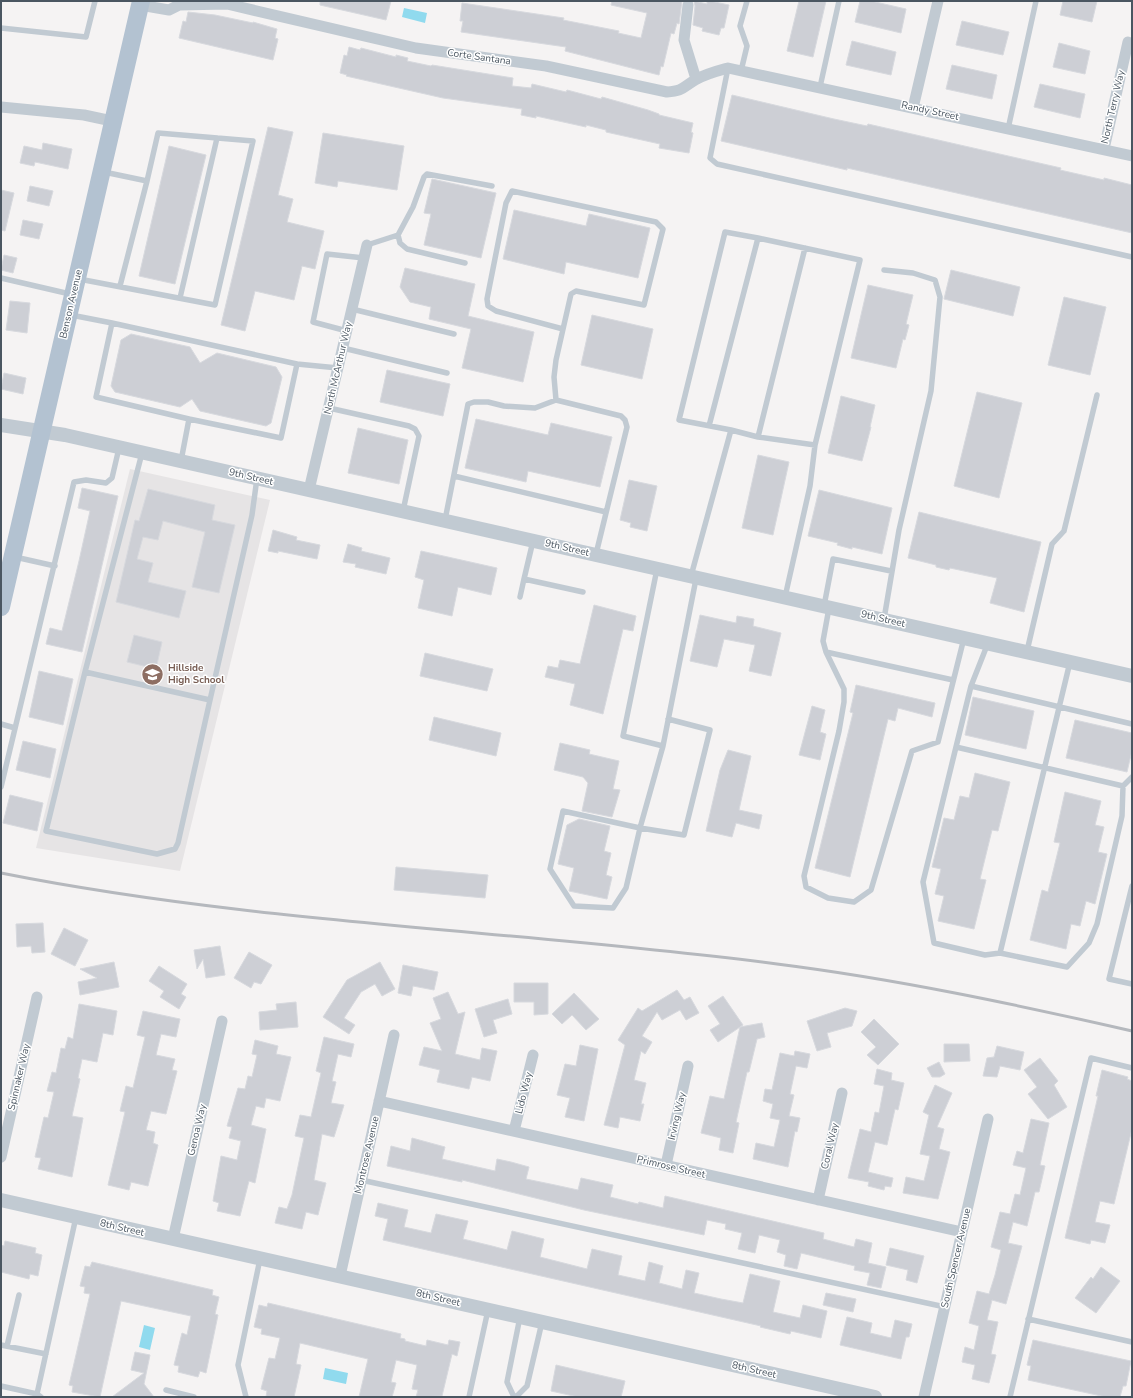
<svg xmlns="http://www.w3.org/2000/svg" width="1133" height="1398" viewBox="0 0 1133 1398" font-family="'Nunito Sans',sans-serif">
	<rect width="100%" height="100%" fill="#f5f3f3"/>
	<path fill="#e6e4e5" d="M130,469L270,500L180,871L36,848Z"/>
	<path fill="#90daee" d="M404,8L427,13L425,23L402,17Z
		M144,1325L155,1328L150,1350L139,1347Z
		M325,1368L348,1373L346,1384L323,1379Z"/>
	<path fill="#cdcfd5" stroke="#d7d9de" d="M320,1H391L386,20L320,5Z
		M612,1H682L679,24L677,23L674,34L671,33L663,67L661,66L659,75L565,51L566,47L461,32L463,21H460L462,3L564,18L563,20L619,31L618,33L641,38L647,13L611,5Z
		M694,1L707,4V1H710L729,5L724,28H721L719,35L702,31L703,28L693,25L695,6Z
		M799,1H826L813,57L787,51Z
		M860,1H871L906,9L901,33L855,22Z
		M1063,1H1097L1092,22L1060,15Z
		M188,12L215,15L253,23V22L277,29L275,38L278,39L273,60L179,38L183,21L186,22Z
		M962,21L1009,32L1003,55L956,45Z
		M852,41L896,52L891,75L846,65Z
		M1059,43L1090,51L1085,74L1053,67Z
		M349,47L360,50L361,48L396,57V55L408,58L407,61L431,66L432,65L513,78L512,86L531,88L532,84L566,92L567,90L601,99L602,97L648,110L659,114V115L693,123L691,132L693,133L689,153L659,148L660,144L606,132V130L586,125V127L536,116V118L521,115L522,109L443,98L346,76L347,75L340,73L344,55L347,56Z
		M952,65L997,75L992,99L946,89Z
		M1040,84L1085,94L1080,118L1034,107Z
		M732,95L834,119L867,126L868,124L1061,168L1060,170L1104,180V178L1132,185V233L847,168V170L721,141Z
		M268,127L293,132L278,195L293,199L287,222L324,231L315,269L302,266L294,300L255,291L245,331L221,325Z
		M323,133L404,146L397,190L338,181L337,187L315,183Z
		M43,143L72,149L68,169L35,162L34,166L20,163L24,146L42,150Z
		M169,146L206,155L175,284L139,276Z
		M432,179L496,193L481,258L424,245L431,214L424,213Z
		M30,186L53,191L49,206L27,201Z
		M1,190L14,193L5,231L1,230Z
		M514,210L586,226L589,214L650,228L638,278L566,262L564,274L503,259Z
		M23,220L43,224L39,239L20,235Z
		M4,255L17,258L13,273L1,270Z
		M405,268L475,284L468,316L534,332L523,382L462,368L471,329L429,319L431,307L410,302L400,287Z
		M951,270L1020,287L1013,316L944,299Z
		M868,285L913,295L906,324L909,325L905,340L903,339L896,368L851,358Z
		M1064,297L1106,307L1090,375L1048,365Z
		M10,301L30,303L27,333L6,330Z
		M592,315L653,329L642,379L581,365Z
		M131,334L190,347L200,363L217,353L276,367L282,377L271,423L266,426L200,411L192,399L180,407L115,392L111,386L121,340Z
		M387,370L450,384L443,416L380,402Z
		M4,373L26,378L23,394L1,389Z
		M977,392L1022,403L999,498L954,486Z
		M841,396L875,405L870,427H871L862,461L828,453Z
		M476,419L548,435L551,423L612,437L600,487L528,471L526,482L465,468Z
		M358,428L408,440L399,484L348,473Z
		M758,455L789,462L773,535L742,528Z
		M629,480L657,486L647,531L630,527L631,523L620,520Z
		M82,488L118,496L82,652L46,644L50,628L62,631L79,561L90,511L78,508Z
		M148,489L215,505L212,520L235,525L219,593L192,587L205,532L163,521L158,540L143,537L137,559L153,563L148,582L186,591L179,618L116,602L135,520L139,521Z
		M819,490L892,508L882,554L852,547V549L837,545L838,543L808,536Z
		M919,512L1041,542L1024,612L990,603L997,578L950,568L949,570L936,567V565L908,558Z
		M273,530L297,537L296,540L320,545L317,559L278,551V553L268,551Z
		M348,544L362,548L361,551L390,558L386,574L355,567L356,564L343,562Z
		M421,551L497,568L491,595L458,587L452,616L418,608L424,580L415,577Z
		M594,605L636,616L633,631L623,629L603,714L570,705L575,684L545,677L548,666L558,668L560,660L580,664Z
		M700,615L736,623L737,616L754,619L753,626L781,633L771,676L749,671L755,645L724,639L717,667L690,661Z
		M134,635L162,642L156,669L127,662Z
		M425,653L493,669L487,691L420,676Z
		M39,671L73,679L63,725L29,717Z
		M856,685L935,703L932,717L898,708L895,721L888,719L850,877L815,868L853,713L850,712Z
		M973,697L1034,711L1026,749L965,735Z
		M812,706L825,710L820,732L826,734L820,760L799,755Z
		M434,717L501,733L496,756L429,740Z
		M1075,720L1132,733V751L1127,772L1066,758Z
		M23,741L56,749L50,778L16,770Z
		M560,743L590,750L589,754L619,761L613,789L620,790L612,817L582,811L588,783L583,777L554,770Z
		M728,750L751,756L739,810L762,815L759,829L736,823L732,837L706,831L720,770Z
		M975,773L1010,782L998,831L992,830L980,879L986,880L974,929L938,921L944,896L935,894L941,869L932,867L944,818L954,820L960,796L969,798Z
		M1065,792L1101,801L1095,825L1104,827L1098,852L1107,854L1095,904L1086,901L1080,926L1071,924L1066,949L1030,940L1042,890L1048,892L1060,843L1054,842Z
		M10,795L43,803L37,831L3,823Z
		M579,819L610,826L604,851L611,853L606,875L612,877L607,899L569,891L574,868L558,864L567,825Z
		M396,867L488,875L485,898L394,890Z
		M43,923L45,952L32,953L31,946L17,947L16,924Z
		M64,928L88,940L75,966L51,954Z
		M220,946L225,975L206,978L203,959L197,969L194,950Z
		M249,952L272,965L261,984L254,982L251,988L234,978Z
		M114,962L119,987L80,995L78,982L97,978L80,969Z
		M380,962L395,989L382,996L375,984L361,992L344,1018L355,1025L349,1034L323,1017L347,980Z
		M403,965L438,972L434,990L413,986L411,996L398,993Z
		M159,966L187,984L181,994L186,997L179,1009L160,997L164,991L149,981Z
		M514,983H548V1014L534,1015V1002H514Z
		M677,990L684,1000L690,997L699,1013L686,1020L680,1010L662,1020L657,1012L642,1036L652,1042L645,1054L641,1051L634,1080L646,1083L641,1104H644L640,1121L620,1117L618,1128L604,1125L625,1045L618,1040L638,1008L642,1011Z
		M448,992L458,1014L465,1012L455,1054L480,1060L482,1048L497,1051L490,1081L472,1077L469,1089L437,1082L440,1070L419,1065L424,1047L442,1051L430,1023L441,1019L433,998Z
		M574,993L599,1019L586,1030L572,1015L562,1024L552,1014Z
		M723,996L743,1025L718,1042L710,1030L720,1024L708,1006Z
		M508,999L512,1014L493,1020L497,1033L484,1037L475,1009Z
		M296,1002L298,1027L260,1030L259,1012L277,1010L276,1004Z
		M79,1004L117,1011L113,1035L103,1033L97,1062L82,1059L78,1078L80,1079L72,1116L83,1118L72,1177L38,1169L41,1158L35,1157L44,1117L48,1118L54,1092L47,1091L52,1072L56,1073L61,1048L65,1049L68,1037L73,1039Z
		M845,1008L857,1011L852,1026L827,1033L831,1047L817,1051L807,1021Z
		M143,1011L180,1019L176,1037L161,1034L156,1055L175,1059L172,1070L177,1071L166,1114L151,1111L146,1130L155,1132L153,1143L158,1145L148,1186L131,1182L129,1190L108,1185L125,1112L120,1111L126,1086L133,1088L145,1037L137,1035Z
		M874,1019L899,1044L878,1065L867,1055L876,1047L861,1032Z
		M762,1023L765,1037L757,1039L749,1072H747L736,1122L739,1123L733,1153L719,1150L721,1138L701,1133L710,1096L724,1099L740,1027Z
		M324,1037L354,1044L351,1057L338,1054L332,1081L336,1082L331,1103L344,1105L334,1137L322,1134L314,1180L326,1183L318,1215L306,1212L302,1229L275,1223L279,1207L287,1209L292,1195L304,1138L295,1136L300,1115L311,1117L321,1073L316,1071Z
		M255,1040L278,1046L276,1054L291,1057L280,1101L266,1098L264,1108L256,1106L251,1125L266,1129L255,1183L249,1181L240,1216L217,1211L219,1203L213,1201L221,1156L237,1160L241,1141L229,1138L232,1127L227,1126L238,1088L245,1089L248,1076L252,1077L257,1055L252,1054Z
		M944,1044H969L970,1061L944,1062Z
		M580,1045L598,1049L584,1121L565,1117L570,1098L557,1095L565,1064L576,1066Z
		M997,1046L1024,1052L1020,1070L1000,1066L997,1077L983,1076L987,1058L994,1057Z
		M795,1051L810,1054L807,1068L796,1066L790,1094L794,1095L789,1116L800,1118L797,1132L795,1131L788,1167L753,1159L756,1143L774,1147L780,1120L770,1118L773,1104L763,1101L765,1089L772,1090L780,1053L794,1056Z
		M1040,1058L1058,1081L1054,1085L1067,1107L1048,1119L1028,1094L1037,1087L1024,1070Z
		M939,1062L945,1074L940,1077H932L927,1068Z
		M877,1069L892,1073L891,1080L904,1083L898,1110L895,1109L887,1145L875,1142L868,1172L893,1178L891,1187L885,1186L884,1190L868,1186L869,1182L848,1178L860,1129L871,1132L875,1112L879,1113L884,1086L874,1084Z
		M1102,1070L1128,1077L1127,1079L1132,1081V1129L1114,1204L1100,1201L1095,1222L1110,1225L1105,1243L1091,1240L1090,1244L1065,1238L1098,1096H1096Z
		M935,1085L952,1093L937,1127L944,1129L939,1149L950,1152L938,1199L903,1193L906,1177L924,1181L930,1156L920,1154L929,1115L923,1112Z
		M1031,1119L1049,1123L1040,1165L1045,1166L1039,1192H1035L1027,1226L1013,1222L1008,1243L1022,1246L1006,1304L992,1300L987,1320L998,1322L991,1354L996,1355L989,1383L972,1379L975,1365L962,1362L965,1347L974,1350L979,1326L969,1323L977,1291L989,1294L995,1275L1001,1250L991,1247L1000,1212L1010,1214L1015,1194L1020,1195L1026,1168L1013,1165L1017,1151L1023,1153Z
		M412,1138L445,1147L442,1159L495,1171L497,1159L511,1162L529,1167L526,1179L555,1185L578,1190L581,1178L613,1185L610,1197L638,1204L639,1202L663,1208L665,1196L824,1233L823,1239L854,1247L856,1239L872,1243L868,1263L886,1267L881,1288L867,1285L870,1273L854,1270L855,1266L801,1253L797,1269L784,1266L786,1255L777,1252L780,1240L759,1235L755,1253L738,1249L742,1233L725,1229L726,1224L707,1220L704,1235L584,1210L462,1180V1182L387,1166L391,1146L410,1151Z
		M378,1203L408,1210L404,1227L431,1233L436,1214L468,1221L463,1239L492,1246L507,1250L512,1231L544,1239L540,1257L587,1269L592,1249L622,1256L618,1275L645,1281L649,1262L663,1266L659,1283L682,1289L686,1270L699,1273L694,1293L721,1299L743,1303L750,1274L780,1281L773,1312L800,1318L803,1305L827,1311L821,1338L791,1331L790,1334L760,1327L761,1326L383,1240L388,1219L375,1216Z
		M5,1241L36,1248L35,1253L42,1255L38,1276L30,1274L29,1279L1,1272V1245L4,1246Z
		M890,1248L924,1256L917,1283L906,1280L908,1270L886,1265Z
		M92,1262L213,1290L212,1295L219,1297L215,1314L218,1315L206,1373L200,1371L198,1377L178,1372L179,1366L174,1365L182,1333L187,1335L191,1316L121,1301L100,1397L72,1392L73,1386L69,1385L90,1294L84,1293L85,1287L80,1286L85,1266L90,1267Z
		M1101,1267L1120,1281L1096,1313L1075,1298L1091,1277L1093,1279Z
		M826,1293L856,1299L853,1312L823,1305Z
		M268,1303L401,1334L400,1338L405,1339V1341L426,1346L427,1340L448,1345L449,1340L460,1342L457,1356L452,1354L442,1396L416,1397L418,1390L412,1389L417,1365L396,1360L391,1382L396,1383L392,1397H359L368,1359L300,1343L296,1364L301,1365L294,1397H266L267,1391L261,1389L269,1358L275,1359L280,1338L261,1334L262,1329L254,1327L259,1305L267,1307Z
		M847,1317L872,1323L870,1333L891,1338L895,1320L912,1324L909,1337H906L901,1359L840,1345Z
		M1033,1340L1131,1361L1126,1386H1123L1120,1397H1106L1028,1380L1031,1366L1027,1365Z
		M135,1352L150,1355L144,1384L154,1397H112L144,1373L131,1370Z
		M556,1365L625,1381L621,1397H578L551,1391Z"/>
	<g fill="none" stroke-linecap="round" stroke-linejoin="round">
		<path stroke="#c1cad2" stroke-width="5.5" d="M1,28L86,37L95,1
			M728,68L710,158L717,164L1132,257
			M741,71L747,46L740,26L747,1
			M820,87L839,1
			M1008,129L1036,1
			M398,235L400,243L407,249L465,263
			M367,245L398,235L413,207L424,177L427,174L492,186
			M884,270L913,273L935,280L940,297L931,391L899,530L884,619
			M1,278L70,294
			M79,279L215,305L253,141L158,133L147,181L104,172
			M120,286L147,181
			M180,298L217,138
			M352,309L454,334
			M71,315L112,323
			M347,331L313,322L327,254L364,258
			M343,348L447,373
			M297,364L338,368
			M556,400L554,377L556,360L571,294L576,291L644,305L663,229L656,222L512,191L506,203L487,299L488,306L496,311L563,329
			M329,408L409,426L415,429L419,436L403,511
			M709,426L758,238L860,260L815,445L810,486L785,597
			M731,430L679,420L725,232L758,238
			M758,437L805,248
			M142,453L85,672L210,700L252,515L257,478
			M181,461L189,419L96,397L112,323L297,364L281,438L189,419
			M454,476L606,512
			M445,520L468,404L474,402H488L504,406L535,408L556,400L621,416L625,420L627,427L596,554
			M533,541L524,579L583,592
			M15,557L55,566
			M657,569L623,736L663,746L696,579
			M691,576L731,430L758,437L815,445
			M520,597L524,579
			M824,606L833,559L891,571
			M829,608L823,641L826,652L844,689V702L839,731L804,876L806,887L828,898L854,902L871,890L912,751L938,742L964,638
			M988,643L971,686L956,747L1123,786
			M1027,651L1052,544L1064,531L1097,395
			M826,652L953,680
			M1070,662L1000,953L1067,967L1089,943L1097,924L1122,816L1123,786L1132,777
			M85,672L46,831L157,854L175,849L178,843L210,700
			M971,686L1132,724
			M1,724L15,728
			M663,746L640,828L626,888L613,908L574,906L550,869L563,811L640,828L684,835L710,730L668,719
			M956,747L923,882L934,943L985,955L1000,953
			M1,787L74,482L86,480L106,483L112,478L119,448
			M1132,886L1109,979L1132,984
			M361,1180L945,1307
			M1028,1319L1132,1342
			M1,1345L46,1354
			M7,1346L19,1295
			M1,1386L37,1394
			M166,1390L194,1397
			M41,1397L37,1394L76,1217
			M246,1397L238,1365L260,1259
			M469,1397L488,1310
			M514,1397L507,1382L520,1317
			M516,1397L527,1386L542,1322
			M1010,1397L1091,1058L1132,1068"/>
		<path stroke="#c1cad2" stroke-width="11" d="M140,5L169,10L179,5L227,4L416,48L546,66L667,92C683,91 682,88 695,80C705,74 717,71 728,68L1132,156
			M688,5L684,40L696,79
			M1,107L84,115L112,121
			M913,108L938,1
			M1104,149L1128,42
			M309,490L367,245
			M379,1101L962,1232
			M514,1131L533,1055
			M1,1157L37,997
			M666,1165L688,1066
			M818,1200L842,1093
			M173,1239L222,1021
			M340,1276L394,1035
			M924,1397L988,1119"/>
		<path stroke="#c1cad2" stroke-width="14" d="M1,425L65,435L1132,676
			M1,1200L875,1397"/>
		<path stroke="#b3c2d1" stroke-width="18" d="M1,607L141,1"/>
		<path stroke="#b5b8bd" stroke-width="3" d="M1,873C257,924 518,930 777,964C896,979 1014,1004 1132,1031"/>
	</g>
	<defs>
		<symbol id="school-disc" viewBox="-11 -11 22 22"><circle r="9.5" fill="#8d6e63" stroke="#fff"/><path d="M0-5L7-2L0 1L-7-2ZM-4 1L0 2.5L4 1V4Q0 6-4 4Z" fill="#fff"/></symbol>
	</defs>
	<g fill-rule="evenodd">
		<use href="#school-disc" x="140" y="662" width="25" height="25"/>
	</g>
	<g text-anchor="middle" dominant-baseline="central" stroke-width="3" stroke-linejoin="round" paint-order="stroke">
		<g font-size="10" fill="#4a5661" stroke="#fff">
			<text transform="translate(479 57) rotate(8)">Corte Santana</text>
			<text transform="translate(1113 107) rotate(-77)">North Terry Way</text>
			<text transform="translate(930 111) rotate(12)">Randy Street</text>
			<text transform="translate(71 304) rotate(-77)">Benson Avenue</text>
			<text transform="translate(338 368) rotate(-77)">North McArthur Way</text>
			<text transform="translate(251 477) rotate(13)">9th Street</text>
			<text transform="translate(567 548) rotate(13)">9th Street</text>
			<text transform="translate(883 619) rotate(13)">9th Street</text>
			<text transform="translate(19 1077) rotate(-77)">Spinnaker Way</text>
			<text transform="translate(524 1093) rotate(-76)">Lido Way</text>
			<text transform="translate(677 1116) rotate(-77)">Irving Way</text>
			<text transform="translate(197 1130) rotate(-77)">Genoa Way</text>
			<text transform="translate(830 1146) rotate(-77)">Coral Way</text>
			<text transform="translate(367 1155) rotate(-77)">Montrose Avenue</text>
			<text transform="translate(671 1167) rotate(13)">Primrose Street</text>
			<text transform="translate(122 1228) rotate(13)">8th Street</text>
			<text transform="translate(956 1258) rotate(-77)">South Spencer Avenue</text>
			<text transform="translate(438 1298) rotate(13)">8th Street</text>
			<text transform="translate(754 1370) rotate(13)">8th Street</text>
		</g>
		<g font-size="10" font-weight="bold" fill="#785e54" stroke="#fff" text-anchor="start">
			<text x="168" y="668">Hillside<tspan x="168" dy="12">High School</tspan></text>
		</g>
	</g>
	<rect width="1133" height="1398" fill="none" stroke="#4a5661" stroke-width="4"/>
</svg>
